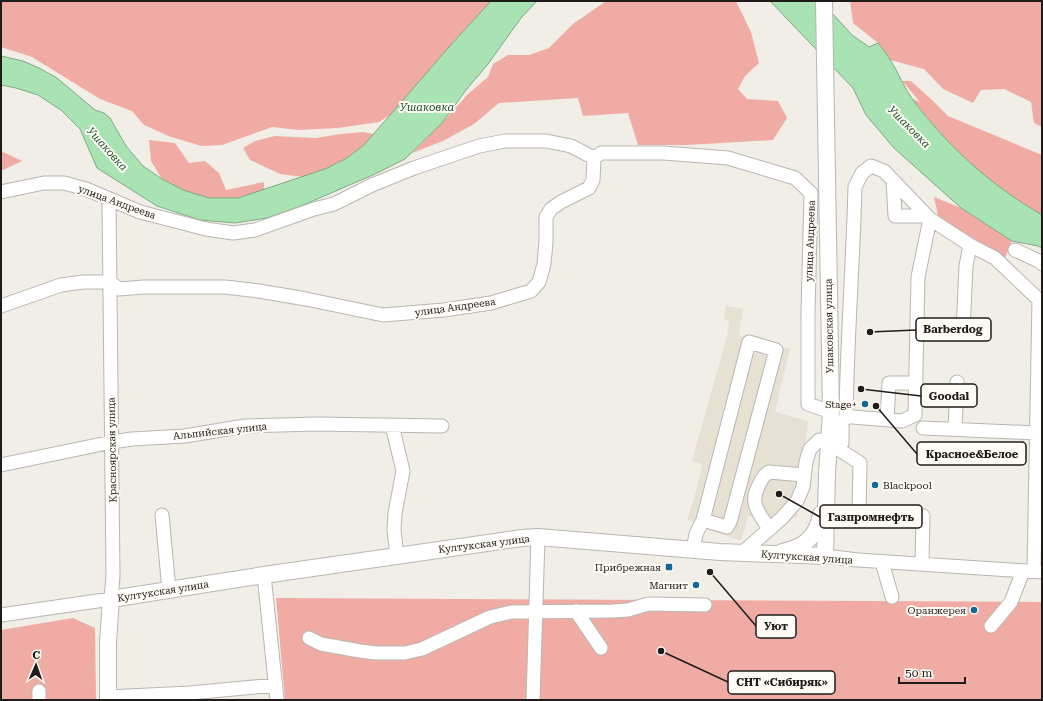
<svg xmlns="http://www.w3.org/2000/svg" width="1043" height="701" viewBox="0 0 1043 701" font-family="'Roboto Serif',serif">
	<rect width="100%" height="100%" fill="#f1eee8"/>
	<path fill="#e7e1d4" d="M726,306L743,309L739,335L790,349L775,412L808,421L797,518L748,516L741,541L706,529L696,528V523L687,520L695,495L702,464L692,461L727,336L729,321L724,320Z"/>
	<path fill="#f0aba4" d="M1,1H491L449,47L393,113L379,122L338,128L298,130L272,127L222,145L202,146L171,137L144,125L132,111L100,99L32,57L1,47Z
		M606,1H736L751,32L759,63L745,76L738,89L747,99L778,101L787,118L773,140L686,145H638L628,113L583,116L578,98L499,103L474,124L443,141L412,153L442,123L468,94L488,77L493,64L508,55H529L549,48L573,24Z
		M850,1H1042V127L1034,123L1031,102L1004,89L981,90L973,103L943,89L924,69L890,60L878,43L853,23Z
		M902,81H911L932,100L948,116L1042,155V215C1017,201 994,184 972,165C951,147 930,121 912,99L920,102Z
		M363,132L374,134L365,145L347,158L325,169L303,177L280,174L250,160L243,148L255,141L275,136L316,138L341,134Z
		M149,140L175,143L189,163L205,161L219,173L226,190L264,182V190L238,198H209L183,190L162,179L151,161Z
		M1,151L22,161L1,171Z
		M934,197L961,208L1012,241L1005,258L983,257L941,230Z
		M276,598L1042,602V700H285Z
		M73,618L95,628L96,700H1V630Z"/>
	<path fill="#aae3b3" stroke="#80a785" d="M491,1H537L521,18L488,64L466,90L442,123L405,159L375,174L301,206L267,218L235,223L200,220L157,206L97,168L80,129L61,110L38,95L16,88L1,85V56L23,61L39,68L57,78L95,110L104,113L110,118L126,146L143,166L162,179L183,190L209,198H238L325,169L347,158L364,145L449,47Z
		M770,1H821L852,35L869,47L878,43C883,49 887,55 891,61C899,74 904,88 913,100C948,147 992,186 1042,215V248L1038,246L1012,241L961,208L894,148L866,115L853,88Z"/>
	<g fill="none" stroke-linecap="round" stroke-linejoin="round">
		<defs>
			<path id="minor" d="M893,180L895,216H926
				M1,192L44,183H64L86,189L140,212L206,229L233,233L255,230L314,209L334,204L372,185L414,168L479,146L505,141H546L571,146L594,158
				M1015,250L1041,262L1042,264
				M1,306L61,285L83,282H110L119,289L144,287H225L259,291L306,299L383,315L444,310L491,303L531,291L539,282L544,264L546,242V217L551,209L561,202L589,188L593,180L594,158L601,153H664L728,158L795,178L811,193L808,314V404L831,412
				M963,332L966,266L970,245L995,258L1039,300
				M749,342L776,350L730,522L727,527L703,520Z
				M846,417C847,340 853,264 855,187L862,173L871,166L884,171L930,219L970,245
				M887,420L889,383H916
				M392,425L403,471L395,513L394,530L397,556
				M923,428L1036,433
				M955,429L957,382
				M829,443L860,463L859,513L923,516L922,564
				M1,465L112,442L132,439L185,436L245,426L316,424L442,426
				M162,515L169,590
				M769,529C760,514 749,504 758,487C761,480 763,476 769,472L804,475
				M693,550L696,534L703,520
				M742,553L782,518L797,501L803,487L806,462L810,449L819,440L829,443H842V422L846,417H853L902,421L915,415L918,277L930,219
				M825,556L858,560L1042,572
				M882,562L892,597
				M1034,571L1039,300
				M264,575L277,700
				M576,611L601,648
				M1,615L111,599L113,576L109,200
				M991,626L1011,602L1023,571
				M309,638L321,644L360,651L376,653H405L422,649L490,617L511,612L613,611L628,610L648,604L705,605
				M39,691V700
				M108,697L190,693L276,685
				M533,700L538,537"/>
			<path id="major" d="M782,552C804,548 817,537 821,514
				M108,700V642L111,599L264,575L522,538L538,537L720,552L825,556L827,473L831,412L824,1"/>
		</defs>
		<use href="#minor" stroke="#b8b6b0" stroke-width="15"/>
		<use href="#major" stroke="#b8b6b0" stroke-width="18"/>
		<use href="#minor" stroke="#fff" stroke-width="13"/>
		<use href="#major" stroke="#fff" stroke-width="16"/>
	</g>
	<g fill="#136798" stroke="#fefcf5" stroke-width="1.5">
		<circle cx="865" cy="404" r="4"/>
		<circle cx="875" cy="485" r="4"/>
		<rect x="665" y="563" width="8" height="8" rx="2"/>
		<circle cx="696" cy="585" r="4"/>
		<circle cx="974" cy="610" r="4"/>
	</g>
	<g text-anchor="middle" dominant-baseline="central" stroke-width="4" stroke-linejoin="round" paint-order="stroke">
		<g font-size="10" fill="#1d1c1a" stroke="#fefcf5">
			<text transform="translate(117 202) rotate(20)">улица Андреева</text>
			<text transform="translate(810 241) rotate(-88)">улица Андреева</text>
			<text transform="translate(455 307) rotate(-8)">улица Андреева</text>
			<text transform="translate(829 326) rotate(-91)">Ушаковская улица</text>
			<text transform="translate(220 431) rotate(-6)">Альпийская улица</text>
			<text transform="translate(112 450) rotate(-91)">Красноярская улица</text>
			<text transform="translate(484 544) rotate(-7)">Култукская улица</text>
			<text transform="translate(807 557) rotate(4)">Култукская улица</text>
			<text transform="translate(163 591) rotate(-9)">Култукская улица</text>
		</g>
		<g font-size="10" fill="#1d1c1a" stroke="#fefcf5" text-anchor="end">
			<text x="857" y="404">Stage+</text>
			<text x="883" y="485" text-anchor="start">Blackpool</text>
			<text x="661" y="567">Прибрежная</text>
			<text x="688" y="585">Магнит</text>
			<text x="966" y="610">Оранжерея</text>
		</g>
		<g font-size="11" font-style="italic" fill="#145125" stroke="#fefcf5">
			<text x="427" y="107">Ушаковка</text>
			<text transform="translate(909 127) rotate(45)">Ушаковка</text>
			<text transform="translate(107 149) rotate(48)">Ушаковка</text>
		</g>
	</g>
	<path fill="none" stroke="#1d1c1a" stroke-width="1.5" d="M870 332L916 330M861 389L921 396M876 406L917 454M779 494L820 517M710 572L756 626M661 651L728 682"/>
	<g fill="#1d1c1a" stroke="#fefcf5" stroke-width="1.5">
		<circle cx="870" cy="332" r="4"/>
		<circle cx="861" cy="389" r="4"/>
		<circle cx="876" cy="406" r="4"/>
		<circle cx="779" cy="494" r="4"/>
		<circle cx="710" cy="572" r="4"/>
		<circle cx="661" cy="651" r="4"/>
	</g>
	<g fill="#fefcf5" stroke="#1d1c1a" stroke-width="1.5">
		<rect x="916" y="318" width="75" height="23" rx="4"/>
		<rect x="921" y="384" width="56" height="23" rx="4"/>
		<rect x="917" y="442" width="109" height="23" rx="4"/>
		<rect x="820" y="505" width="102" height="23" rx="4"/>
		<rect x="756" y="615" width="40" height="23" rx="4"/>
		<rect x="728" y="671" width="107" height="23" rx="4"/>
	</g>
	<g font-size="11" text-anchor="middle" font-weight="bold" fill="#1d1c1a">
		<text x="953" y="333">Barberdog</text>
		<text x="949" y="400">Goodal</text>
		<text x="972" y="458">Красное&amp;Белое</text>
		<text x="871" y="521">Газпромнефть</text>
		<text x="776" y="630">Уют</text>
		<text x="782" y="686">СНТ «Сибиряк»</text>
	</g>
	<rect width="1043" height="701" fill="none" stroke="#1d1c1a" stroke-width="4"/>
	<g transform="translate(36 665) rotate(2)" stroke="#fefcf5" stroke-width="3" paint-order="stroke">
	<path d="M0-3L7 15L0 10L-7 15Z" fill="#1d1c1a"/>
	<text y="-6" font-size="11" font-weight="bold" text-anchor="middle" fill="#1d1c1a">С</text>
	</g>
	<path d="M899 677v6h66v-6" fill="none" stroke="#1d1c1a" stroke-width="2"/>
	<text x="905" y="677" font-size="12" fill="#1d1c1a" stroke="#fefcf5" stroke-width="3" paint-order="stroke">50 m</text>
</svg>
